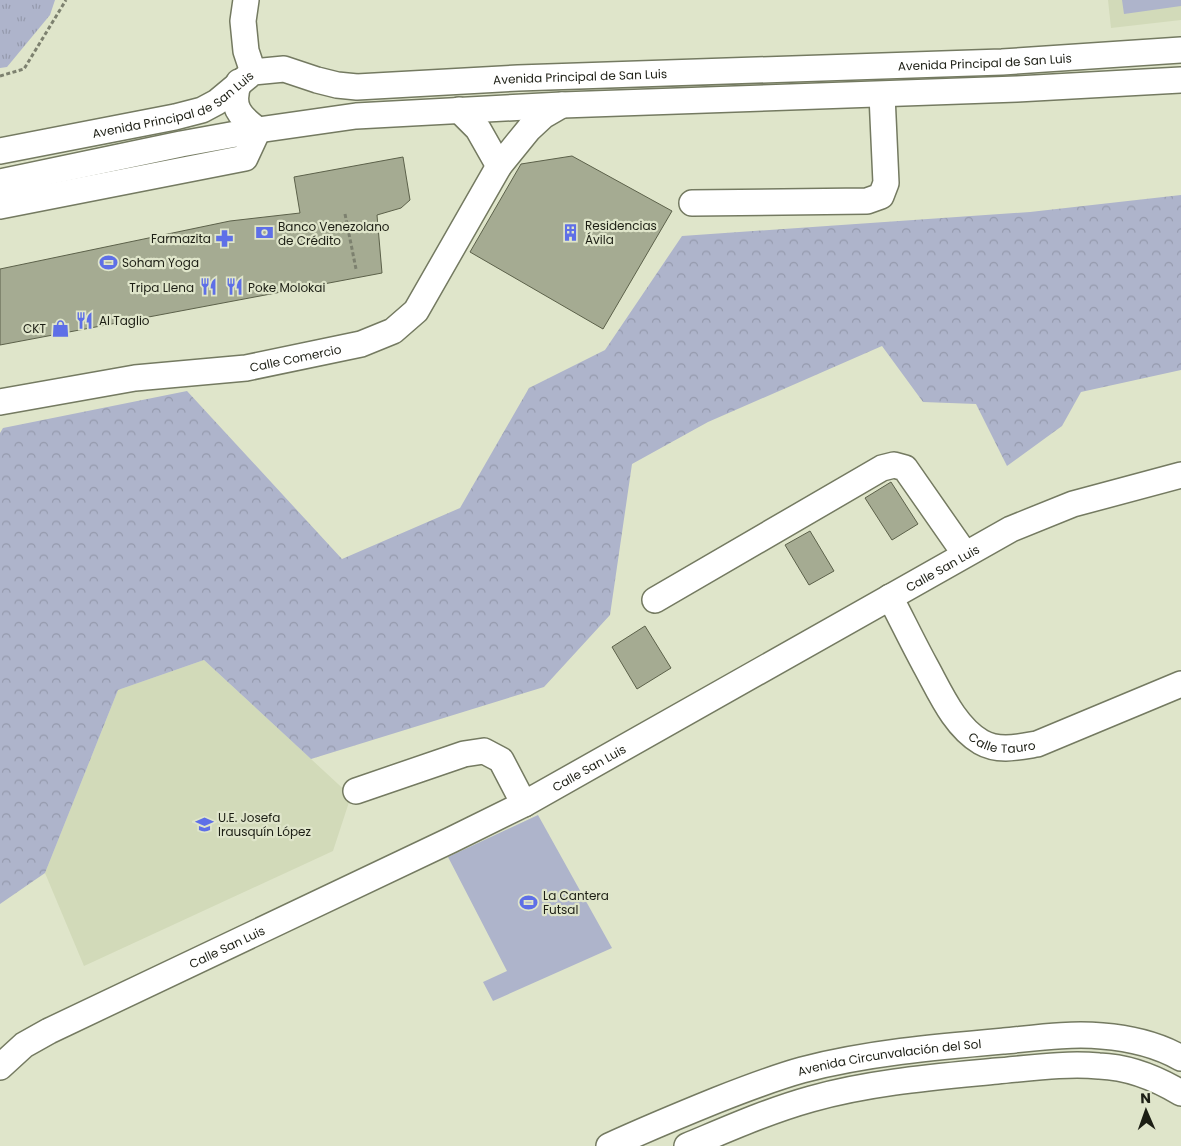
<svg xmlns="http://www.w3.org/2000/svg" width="1181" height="1146" viewBox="0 0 1181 1146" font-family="Poppins,sans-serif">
	<defs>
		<pattern id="grass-tufts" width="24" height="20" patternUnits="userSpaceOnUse" patternTransform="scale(1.25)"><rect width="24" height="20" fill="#aeb4cb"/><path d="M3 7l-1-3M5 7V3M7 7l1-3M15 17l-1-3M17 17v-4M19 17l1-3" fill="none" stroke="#959aad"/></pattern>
		<pattern id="forest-crowns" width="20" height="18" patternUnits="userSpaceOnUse" patternTransform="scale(1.25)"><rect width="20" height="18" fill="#aeb4cb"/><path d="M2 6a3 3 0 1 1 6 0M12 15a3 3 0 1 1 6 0" fill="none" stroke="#959aad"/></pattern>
	</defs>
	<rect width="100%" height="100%" fill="#dfe5ca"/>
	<path fill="#d2dab9" d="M1108,0H1181V20L1111,28Z
		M204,660L351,796L333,851L84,966L45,873L118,690Z"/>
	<path fill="url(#grass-tufts)" d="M0,0H55L50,15L7,67L0,68Z"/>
	<path fill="url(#forest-crowns)" d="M1181,195V370L1081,392L1062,426L1007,466L976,404L923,402L882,346L708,422L632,464L610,615L544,687L311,759L204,660L118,690L45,873L0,904V433L3,428L187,391L342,559L460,508L529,388L605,350L682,236L1030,212Z"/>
	<path fill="#aeb4cb" d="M1122,0H1181V6L1124,14Z
		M538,815L612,948L493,1001L483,982L507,971L448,857Z"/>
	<path fill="#a5ab92" stroke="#5c614a" d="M572,156L672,211L603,329L470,252L521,164Z
		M403,157L410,200L401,208L377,215L382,273L0,345V269L230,221L300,213L294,177Z
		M891,482L918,524L892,540L865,498Z
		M810,531L834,571L809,585L785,545Z
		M645,626L671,668L637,689L612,647Z"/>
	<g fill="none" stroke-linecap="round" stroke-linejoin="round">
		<defs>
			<g id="minor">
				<path d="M246,0L243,21L246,51L253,72"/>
				<path d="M459,110L478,129L499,166"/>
				<path id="s1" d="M0,151L175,117L202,110L217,102L253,72L284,69L317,80L337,85L357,87L518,78L1002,62L1181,50"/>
				<path d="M0,182L181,144L258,130L356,116L562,105L1017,89L1181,80"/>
				<path d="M692,203L867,201L881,196L886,183L882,95"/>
				<path d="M0,206L245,158L258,130C239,116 230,106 239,82"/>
				<path id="s2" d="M0,402L135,378L246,368L361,344L393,331L416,311L499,166L529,129L543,116L562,105"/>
				<path id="s3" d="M890,597C902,620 913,643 925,665C940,692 954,726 981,742C998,752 1019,747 1037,744L1181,684"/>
				<path d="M655,600L882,468L894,465L905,468L965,554"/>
				<path d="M356,791L464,754L484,751L501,760L524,804"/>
				<path id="s4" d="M0,1067L24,1045L49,1031L451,840L524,804L1011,529L1073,504L1181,475"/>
				<path id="s5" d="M609,1146C644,1130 680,1115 717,1100C745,1089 773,1078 802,1070C867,1053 936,1047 1004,1041C1035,1038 1070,1033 1102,1036C1128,1038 1158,1045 1181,1058"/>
				<path d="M687,1146C728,1129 768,1111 811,1099C871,1082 936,1077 997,1071C1031,1068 1066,1063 1099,1066C1129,1067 1156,1078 1181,1093"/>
			</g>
		</defs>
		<use href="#minor" stroke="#747a61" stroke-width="28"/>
		<path stroke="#7d816f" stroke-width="3" stroke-dasharray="4 2.5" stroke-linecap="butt" d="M0,76L24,69L66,0
			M345,214L356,269"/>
		<use href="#minor" stroke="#fff" stroke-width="25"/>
	</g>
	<defs>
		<symbol id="building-bare" viewBox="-9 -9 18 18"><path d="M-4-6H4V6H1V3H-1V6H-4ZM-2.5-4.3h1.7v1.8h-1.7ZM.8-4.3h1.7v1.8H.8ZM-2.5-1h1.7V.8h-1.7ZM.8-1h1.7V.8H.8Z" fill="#5e6fe7" stroke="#dfe5ca" stroke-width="2.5" paint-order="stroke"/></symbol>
		<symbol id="bank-bare" viewBox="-9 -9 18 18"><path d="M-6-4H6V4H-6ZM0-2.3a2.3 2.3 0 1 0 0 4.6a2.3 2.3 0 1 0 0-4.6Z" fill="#5e6fe7" stroke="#dfe5ca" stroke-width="2.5" paint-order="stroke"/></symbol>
		<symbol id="pharmacy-bare" viewBox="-9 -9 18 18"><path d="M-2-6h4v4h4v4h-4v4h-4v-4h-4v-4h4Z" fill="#5e6fe7" stroke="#dfe5ca" stroke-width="2.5" paint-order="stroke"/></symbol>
		<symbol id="stadium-bare" viewBox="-9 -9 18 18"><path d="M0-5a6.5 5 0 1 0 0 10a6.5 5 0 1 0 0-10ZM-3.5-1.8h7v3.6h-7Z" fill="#5e6fe7" stroke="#dfe5ca" stroke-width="2.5" paint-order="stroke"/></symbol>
		<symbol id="restaurant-bare" viewBox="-9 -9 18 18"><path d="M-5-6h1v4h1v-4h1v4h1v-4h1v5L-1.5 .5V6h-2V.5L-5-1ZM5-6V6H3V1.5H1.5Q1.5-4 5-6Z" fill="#5e6fe7" stroke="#dfe5ca" stroke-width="2.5" paint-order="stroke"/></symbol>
		<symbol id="shop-bare" viewBox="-9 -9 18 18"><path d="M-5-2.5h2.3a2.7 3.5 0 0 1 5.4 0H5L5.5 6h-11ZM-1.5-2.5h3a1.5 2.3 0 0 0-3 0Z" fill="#5e6fe7" stroke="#dfe5ca" stroke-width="2.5" paint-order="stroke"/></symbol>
		<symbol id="school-bare" viewBox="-9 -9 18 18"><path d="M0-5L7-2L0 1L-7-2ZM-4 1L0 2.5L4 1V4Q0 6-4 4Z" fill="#5e6fe7" stroke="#dfe5ca" stroke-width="2.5" paint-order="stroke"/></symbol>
	</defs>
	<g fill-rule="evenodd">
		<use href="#building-bare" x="558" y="220" width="25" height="25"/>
		<use href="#bank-bare" x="252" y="220" width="25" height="25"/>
		<use href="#pharmacy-bare" x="212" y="226" width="25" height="25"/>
		<use href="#stadium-bare" x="96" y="250" width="25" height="25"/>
		<use href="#restaurant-bare" x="196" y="274" width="25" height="25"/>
		<use href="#restaurant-bare" x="222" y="274" width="25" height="25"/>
		<use href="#restaurant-bare" x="72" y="308" width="25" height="25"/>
		<use href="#shop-bare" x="48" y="316" width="25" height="25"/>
		<use href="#school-bare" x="192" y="812" width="25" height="25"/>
		<use href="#stadium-bare" x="516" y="890" width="25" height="25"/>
	</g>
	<g text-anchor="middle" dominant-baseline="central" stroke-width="4.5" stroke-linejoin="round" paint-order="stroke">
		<g font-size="12" fill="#1c1e14" stroke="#dfe5ca">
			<text stroke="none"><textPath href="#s1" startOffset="1005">Avenida Principal de San Luis</textPath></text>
			<text stroke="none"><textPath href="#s1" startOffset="600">Avenida Principal de San Luis</textPath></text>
			<text stroke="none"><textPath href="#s1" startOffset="181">Avenida Principal de San Luis</textPath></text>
			<text stroke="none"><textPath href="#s2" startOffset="299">Calle Comercio</textPath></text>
			<text stroke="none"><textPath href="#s4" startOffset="1068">Calle San Luis</textPath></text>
			<text stroke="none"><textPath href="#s3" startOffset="194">Calle Tauro</textPath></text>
			<text stroke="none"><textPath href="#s4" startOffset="662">Calle San Luis</textPath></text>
			<text stroke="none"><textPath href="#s4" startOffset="258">Calle San Luis</textPath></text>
			<text stroke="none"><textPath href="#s5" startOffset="296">Avenida Circunvalación del Sol</textPath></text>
		</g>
		<g font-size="12" fill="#1c1e14" stroke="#dfe5ca" text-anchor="start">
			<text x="585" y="225">Residencias<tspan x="585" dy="14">Ávila</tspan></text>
			<text x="278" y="226">Banco Venezolano<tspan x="278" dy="14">de Crédito</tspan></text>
			<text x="211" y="238" text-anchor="end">Farmazita</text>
			<text x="122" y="262">Soham Yoga</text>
			<text x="194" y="287" text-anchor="end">Tripa Llena</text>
			<text x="248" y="287">Poke Molokai</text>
			<text x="99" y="320">Al Taglio</text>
			<text x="46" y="328" text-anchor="end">CKT</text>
			<text x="218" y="817">U.E. Josefa<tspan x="218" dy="14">Irausquín López</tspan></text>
			<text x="543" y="895">La Cantera<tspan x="543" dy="14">Futsal</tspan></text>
		</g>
	</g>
	<g transform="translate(1146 1111) rotate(358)" stroke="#dfe5ca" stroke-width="4" paint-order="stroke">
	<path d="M0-4L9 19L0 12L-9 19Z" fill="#1c1e14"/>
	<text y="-8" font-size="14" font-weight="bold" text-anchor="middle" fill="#1c1e14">N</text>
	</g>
</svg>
